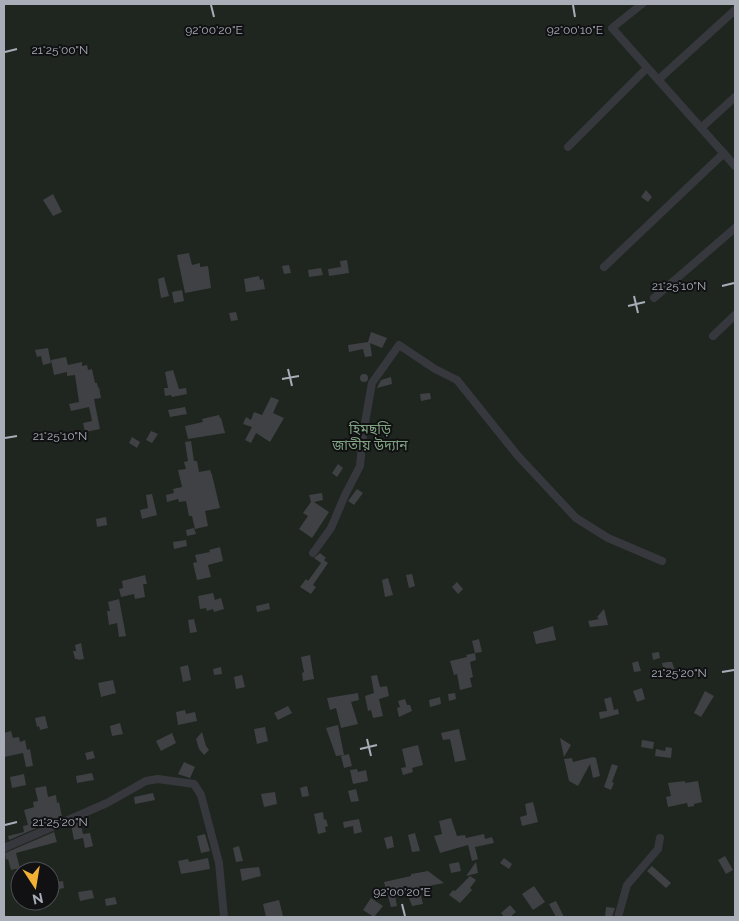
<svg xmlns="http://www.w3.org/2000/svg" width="739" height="921" viewBox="0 0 739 921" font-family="Raleway,'Noto Sans Bengali',sans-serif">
	<rect width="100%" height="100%" fill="#161618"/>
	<path fill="#1e261f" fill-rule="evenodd" d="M4,4H735V917H4ZM20,871H50V901H20Z"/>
	<path fill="#404145" d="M646,190L652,197L648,202L641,197Z
		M53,194L62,212L53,216L43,200Z
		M189,253L192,265L200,263V267L208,266L211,288L185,293L177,255Z
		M347,260L349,273L329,276L328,269L341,267L340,261Z
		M289,265L291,273L284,274L282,266Z
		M321,268L323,275L309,277L308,270Z
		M259,276L260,280L263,279L265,289L246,292L244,279Z
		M164,277L169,296L161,298L158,279Z
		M182,290L184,301L174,303L172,292Z
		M236,312L238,320L231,321L229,313Z
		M371,332L387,338L382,348L370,343L372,356L365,357L363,349L349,352L348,345L368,342Z
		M48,348L51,363L43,365L41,356L37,357L35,350Z
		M66,357L68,365L82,362V366L87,365L88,370L92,369L95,383H97L98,388L99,387L101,398L94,399L100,429L85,432L83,423L92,421L89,407L71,411L69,404L79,402L75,375L67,376V372L54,375L51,360Z
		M173,370L179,389L186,388L187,394L172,397L171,395L165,396L164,388H168L165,372Z
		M360 378a4 4 0 1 1 8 0a4 4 0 1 1-8 0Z
		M391,377L392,384L377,388L381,380Z
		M430,393L431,399L421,401L420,394Z
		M271,397L279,400L273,413L284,418L270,442L256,433L251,443L245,440L252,427L243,424L246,417L251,420L254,412L262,415Z
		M185,407L187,414L170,417L168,410Z
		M219,415L220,418H221L225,433L188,439L185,426L203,422L202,419Z
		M151,431L158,434L152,443L146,440Z
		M132,437L140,442L137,448L129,443Z
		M191,441L194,461H197L199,472L210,470L212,475L220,508L205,511L208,526L195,529L192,516H189L186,501L179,502L178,499L167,502L166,495L174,493L173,489L182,487L178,470L186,469L184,462L188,461L185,442Z
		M338,464L343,468L337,477L332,473Z
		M357,489L363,493L354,505L348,501Z
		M322,493L323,500L314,502L329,512L312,538L299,529L308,516L303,513L311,502L309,495Z
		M152,494L157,515L142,519L140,510L148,508L146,495Z
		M106,517L107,525L97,527L96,519Z
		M194,528L196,534L187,536L186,530Z
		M186,540L187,546L174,549L173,542Z
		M220,547L223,561L208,565L211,577L197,580L193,563L197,562L195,555L210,552L209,550Z
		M320,553L326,558L324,560L328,563L313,585L316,587L311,594L300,587L306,579L308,581L321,563L314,558Z
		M412,574L415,586L409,588L406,575Z
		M145,575L147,584H143L145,597L135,599L134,594L121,597L119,589L123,588L122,581Z
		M388,578L393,595L385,597L382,580Z
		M457,582L463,589L458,594L452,587Z
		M213,593L215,600L221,598L224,609L214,612L213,609L207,611L206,608L200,609L198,596Z
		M119,599L126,636L119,637L117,623L109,625L107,611H110L108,602Z
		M269,603L270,609L257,612L256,606Z
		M604,609L608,625L590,627L588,621L599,619L597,617Z
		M194,619L197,632L190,633L188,620Z
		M553,626L556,640L536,644L533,632Z
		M479,639L482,652L475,653L476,660L470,662L473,677L470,678L472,687L460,690L457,674L454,675L450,661L467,657L466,655L475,653L472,641Z
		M81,643L84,659L78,660V659H75L73,651H76L75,645Z
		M659,652L660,658L653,660L652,653Z
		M310,655L314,679L303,681L302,673L304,672L301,657Z
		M638,661L641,671L634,672L632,663Z
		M668,662H672L675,671L665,675L662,663Z
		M188,665L191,680L183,682L180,667Z
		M221,667L222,674L214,675L213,669Z
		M242,675L245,687L236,689L234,677Z
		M377,675L380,687L387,686L389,696L379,699L383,716L373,718L371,710L368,711L365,696L374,693L371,676Z
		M113,680L116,693L101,697L98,683Z
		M642,688L645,699L637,702L633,691Z
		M705,691L714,696L701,717L694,713Z
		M358,693L359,700L351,702L358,724L341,728L336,708L330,710L327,698Z
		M455,693L456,699L449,701L448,694Z
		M440,697L441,704L430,707L429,700Z
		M611,697L614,710L618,709L619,714L600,719L599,712L607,711L604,699Z
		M405,699L407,705H410L412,711L399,717L397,708L400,707L398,701Z
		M288,706L292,713L278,720L274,713Z
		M185,710L186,714L195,712L197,721L178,725L176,712Z
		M45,716L48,728L40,730L39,726L37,727L35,718Z
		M120,723L123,734L112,736L110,726Z
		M338,725L344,755L336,756L326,728Z
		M265,727L268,741L257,744L254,729Z
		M459,729L466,760L455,762L450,739L443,740L441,733Z
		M11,731L13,738L19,737L20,742L25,740L27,750L30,749L33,766L26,767L23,753L4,757V733Z
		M202,732L206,746L209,750L204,755L199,749L196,739Z
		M172,733L176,743L161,751L156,741Z
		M560,738L571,745L564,757Z
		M642,740L654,742L653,749L641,747Z
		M418,745L423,765L412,768L413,772L403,775L401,768L406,767L402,749Z
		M666,747L672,748L671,758L655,756L656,749L665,751Z
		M93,751L95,758L87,760L85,753Z
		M349,754L352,766L344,768L341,756Z
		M593,757L596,758L600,776L593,778L590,764L578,786L569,781L564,759L572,758L573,762Z
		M184,762L195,767L190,778L178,774Z
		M612,764L618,766L612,782L614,783L611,790L604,787Z
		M357,769L358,772L366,770L368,781L353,784L350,770Z
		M92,773L94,780L77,783L76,776Z
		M24,774L26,785L12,788L10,777Z
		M685,781V783L698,781L702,802L694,804V806L688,807L687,803L668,807L666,797L671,796L668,783Z
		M46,786L48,797L56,795L57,803L59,802L62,817L9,840L8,836L24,832L23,826L28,825L24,810L34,807L33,802L38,801L35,788Z
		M307,786L309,796L302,797L300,788Z
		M356,789L359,801L351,802L348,791Z
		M275,792L277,804L264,807L261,794Z
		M153,793L155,800L135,804L134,797Z
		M533,802L538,822L522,826L520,817L527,815L525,804Z
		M323,812L324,820L326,819L328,826L325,827L326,832L318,834L314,814Z
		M451,818L457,836L465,835L466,838L484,834L485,839L492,837L494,843L475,847L478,859L472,861L468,845L440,853L434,836L442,834L439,821Z
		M359,819L362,832L354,834L353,826L344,828L343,822Z
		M80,821L83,834L90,833L93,846L85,848L83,838L74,840L71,825Z
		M54,832L57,842L16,853L20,868L11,870L8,859L6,860L5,853Z
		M415,833L420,851L412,852L408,835Z
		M205,834L210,851L201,853L197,836Z
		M392,836L394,847L387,849L384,838Z
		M239,846L243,861L236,862L233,848Z
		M725,856L733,870L726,874L718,860Z
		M208,858L210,869L181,874L178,861L188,859L189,862Z
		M504,858L512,864L509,869L500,863Z
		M459,862L461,871L451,873L449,864Z
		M476,862L478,873L466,876Z
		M652,866L671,883L666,888L647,871Z
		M259,867L261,876L242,881L240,869Z
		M428,871L444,883L419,888L423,904L412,906L407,893L395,895L397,906L391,907L384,882L411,876V874Z
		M470,876L476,880L470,888L472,890L460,903L449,895L453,890L455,891Z
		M63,881L64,888L50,891V883Z
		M534,886L545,902L533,910L522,894Z
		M92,890L94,898L80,901L78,892Z
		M115,897L117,904L106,906L105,899Z
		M371,898L383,906L374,917L363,910Z
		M279,900L283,916L266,917L263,904Z
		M556,901L564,917H556L549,904Z
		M510,905L516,912L510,917H504L501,913Z
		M606,907L615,908L612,917H605Z"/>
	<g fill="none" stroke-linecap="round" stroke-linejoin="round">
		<path stroke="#37383d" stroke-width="8" d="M642,4L612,28L735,166
			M658,80L735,10
			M701,128L735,97
			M568,147L647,68
			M604,267L724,153
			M654,298L735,228
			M713,336L735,315
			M313,553L331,528L345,495L360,466L363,434L372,383L399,345L435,369L457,380L518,456L576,518L608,538L662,561
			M4,848L107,803L146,781L158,779L194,784L201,795L219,863L224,917
			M618,917L627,885L658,849L660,838"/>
	</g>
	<path fill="none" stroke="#a8adb8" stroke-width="2" d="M211,5L214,17M573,5L575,17M5,52L17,49M722,286L734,283M634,296L638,313M628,306L645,302M288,369L292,386M282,379L299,376M5,438L17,436M722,672L734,670M367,739L371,756M360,749L377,745M5,825L17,822M402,904L405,916"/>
	<g text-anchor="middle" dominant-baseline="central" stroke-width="4" stroke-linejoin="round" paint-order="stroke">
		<g font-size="14" fill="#7fa381" stroke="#111113">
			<text x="370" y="429">হিমছড়ি<tspan x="370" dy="16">জাতীয় উদ্যান</tspan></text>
		</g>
	</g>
	<g font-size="12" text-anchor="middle" fill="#a8adb8" stroke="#111113" stroke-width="4" stroke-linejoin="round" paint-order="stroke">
		<text x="214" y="34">92°00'20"E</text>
		<text x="575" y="34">92°00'10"E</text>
		<text x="60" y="54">21°25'00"N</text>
		<text x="679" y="290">21°25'10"N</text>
		<text x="60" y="440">21°25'10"N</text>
		<text x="679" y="677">21°25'20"N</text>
		<text x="60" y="826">21°25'20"N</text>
		<text x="402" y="896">92°00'20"E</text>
	</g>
	<rect width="739" height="921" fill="none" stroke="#a8adb8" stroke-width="10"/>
	<g transform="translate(35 886) rotate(168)"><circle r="24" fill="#111113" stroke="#4d4f55"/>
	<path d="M0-4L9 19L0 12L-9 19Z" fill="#f2b134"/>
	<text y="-8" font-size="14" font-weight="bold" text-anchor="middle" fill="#a8adb8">N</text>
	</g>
</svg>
